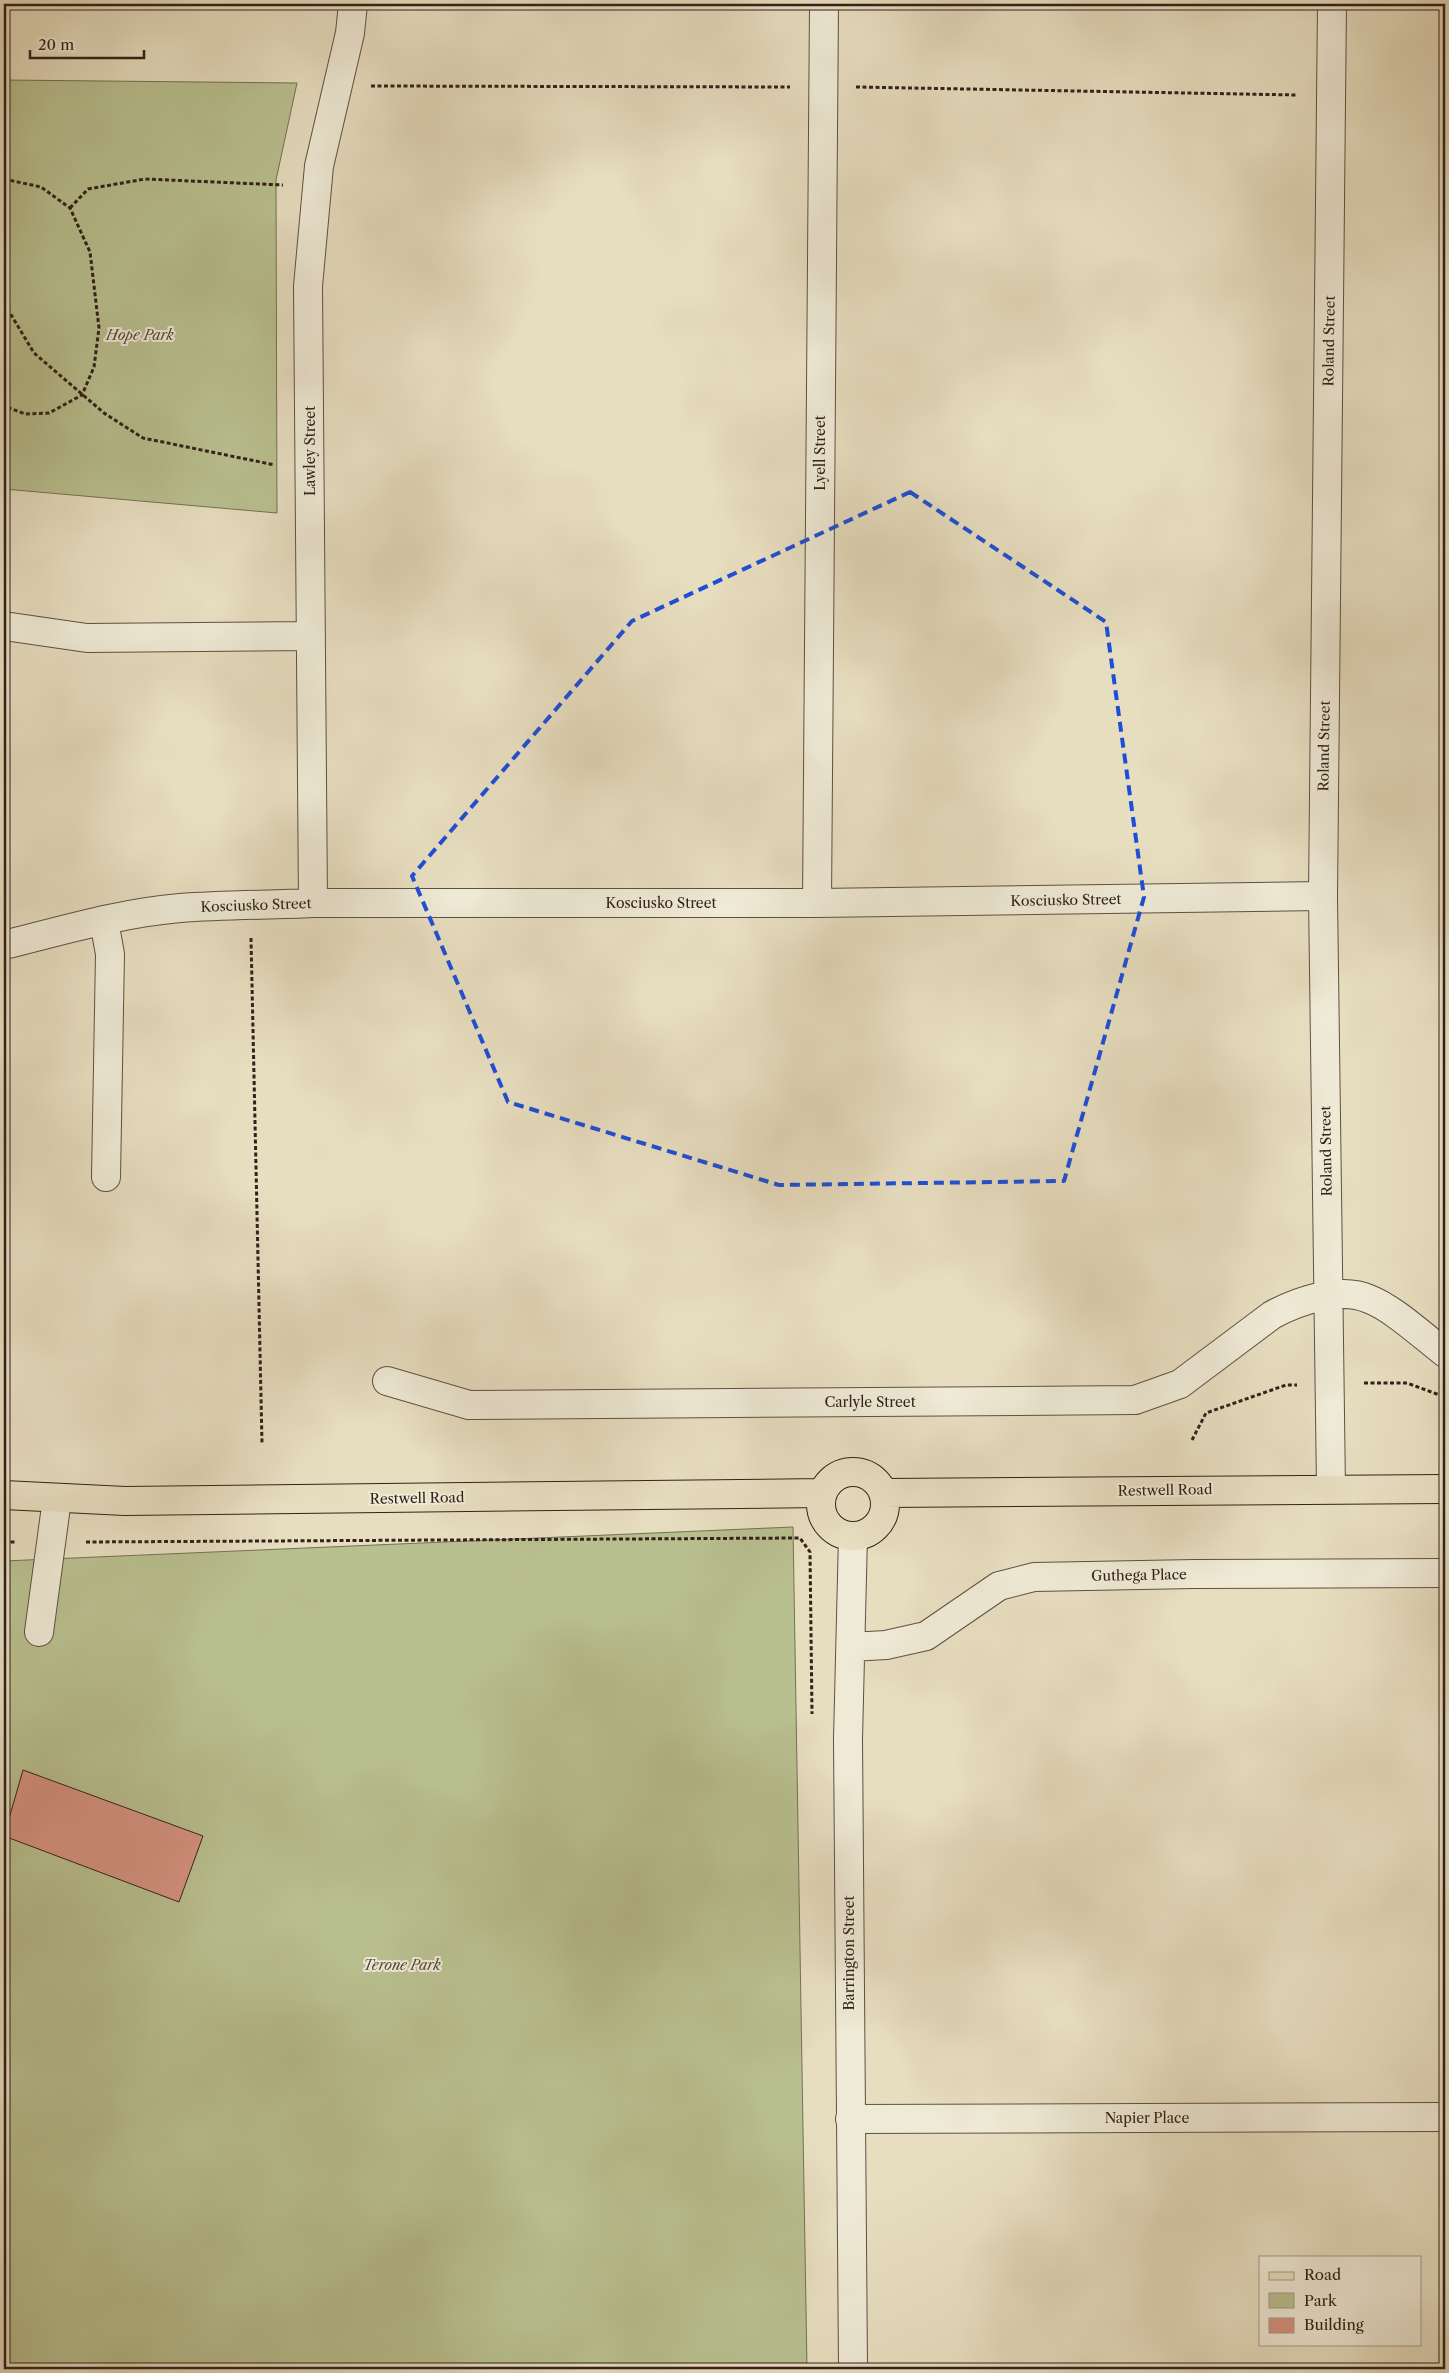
<svg xmlns="http://www.w3.org/2000/svg" width="1449" height="2373" viewBox="0 0 1449 2373" font-family="'Libre Caslon Text',serif">
	<rect width="100%" height="100%" fill="#e7dec0"/>
	<filter id="stains"><feTurbulence type="fractalNoise" baseFrequency=".004" numOctaves="4"/><feColorMatrix values="0 0 0 0 .2 0 0 0 0 .09 0 0 0 0 .02 0 0 0 .5 -.17"/></filter>
	<radialGradient id="worn" r=".72"><stop offset=".6" stop-color="#630" stop-opacity="0"/><stop offset="1" stop-color="#630" stop-opacity=".3"/></radialGradient>
	<path fill="#b9c090" stroke="#757055" d="M4,80L297,83L276,180L277,513L4,489Z
		M793,1527L807,2369H4V1561Z"/>
	<path fill="#d69281" stroke="#31211a" d="M23,1770L203,1836L179,1902L4,1836Z"/>
	<g fill="none" stroke-linecap="round" stroke-linejoin="round">
		<defs>
			<path id="minor" d="M4,626L87,638L311,636
				M313,903L308,286L319,166L350,33L353,4
				M817,903L824,4
				M104,921L110,954L106,1177
				M4,945C61,931 120,913 180,908C224,905 269,905 313,903H817L1323,896
				M387,1381L469,1405L1135,1400L1180,1384L1272,1315C1298,1301 1340,1286 1369,1299C1393,1308 1424,1337 1445,1353
				M1331,1489L1323,896L1332,4
				M853,1536L848,1739L853,2369
				M39,1632L57,1499
				M851,1647L886,1645L926,1636L999,1586L1034,1577L1194,1574L1445,1573
				M850,2119L1445,2117"/>
			<path id="major" d="M821 1504a32 32 0 1 1 64 0a32 32 0 1 1-64 0Z
				M884,1493L1445,1489
				M4,1495L125,1501L823,1493"/>
		</defs>
		<use href="#minor" stroke="#5e5044" stroke-width="30"/>
		<use href="#major" stroke="#31211a" stroke-width="30"/>
		<path stroke="#31211a" stroke-width="3" stroke-dasharray="4 2.5" stroke-linecap="butt" d="M371,86L790,87
			M856,87L1297,95
			M4,179L41,187L70,208L90,252L99,328L94,367L82,395L49,413L25,414L4,406
			M70,208L88,189L145,179L283,185
			M4,303L34,353L104,413L143,438L275,465
			M251,938L262,1443
			M1364,1383H1407L1445,1397
			M1192,1440L1206,1413L1286,1385H1297
			M4,1542H17
			M86,1542L800,1538L810,1552L812,1714"/>
		<use href="#minor" stroke="#efead6" stroke-width="28"/>
		<use href="#major" stroke="#e7dec0" stroke-width="28"/>
	</g>
	<path fill="none" stroke="#1d4ed8" stroke-width="4" stroke-dasharray="10 6" stroke-linejoin="round" d="M910,492L1106,622L1144,897L1064,1181L779,1185L508,1102L412,876L632,621Z"/>
	<g text-anchor="middle" dominant-baseline="central" stroke-width="4" stroke-linejoin="round" paint-order="stroke">
		<g font-size="14" font-style="italic" fill="#534938" stroke="#efead6">
			<text x="140" y="335">Hope Park</text>
			<text x="402" y="1965">Terone Park</text>
		</g>
		<g font-size="14" fill="#31211a" stroke="#efead6">
			<text transform="translate(1329 341) rotate(-89)">Roland Street</text>
			<text transform="translate(310 451) rotate(-90)">Lawley Street</text>
			<text transform="translate(820 453) rotate(-90)">Lyell Street</text>
			<text transform="translate(1324 746) rotate(-89)">Roland Street</text>
			<text transform="translate(1066 900) rotate(-1)">Kosciusko Street</text>
			<text x="661" y="903">Kosciusko Street</text>
			<text transform="translate(256 905) rotate(-2)">Kosciusko Street</text>
			<text transform="translate(1326 1151) rotate(-91)">Roland Street</text>
			<text x="870" y="1402">Carlyle Street</text>
			<text transform="translate(1165 1490) rotate(-1)">Restwell Road</text>
			<text transform="translate(417 1498) rotate(-1)">Restwell Road</text>
			<text transform="translate(1139 1575) rotate(-1)">Guthega Place</text>
			<text transform="translate(849 1953) rotate(-90)">Barrington Street</text>
			<text x="1147" y="2118">Napier Place</text>
		</g>
	</g>
	<rect width="1449" height="2373" fill="none" stroke="#e7dec0" stroke-width="20"/>
	<rect x="5" y="5" width="1439" height="2363" fill="none" stroke="#31211a" stroke-width="2.5"/>
	<rect x="10" y="10" width="1429" height="2353" fill="none" stroke="#31211a"/>
	<rect x="1259" y="2256" width="162" height="90" fill="#efead6" stroke="#a39a8b"/>
	<rect x="1269" y="2272" width="25" height="8" fill="#e7dec0" stroke="#a39a8b"/>
	<text x="1304" y="2280" font-size="15" fill="#31211a">Road</text>
	<rect x="1269" y="2293" width="25" height="15" fill="#b9c090" stroke="#a39a8b"/>
	<text x="1304" y="2306" font-size="15" fill="#31211a">Park</text>
	<rect x="1269" y="2318" width="25" height="15" fill="#d69281" stroke="#a39a8b"/>
	<text x="1304" y="2330" font-size="15" fill="#31211a">Building</text>
	<path d="M30 50v8h114v-8" fill="none" stroke="#31211a" stroke-width="2.5"/>
	<text x="38" y="50" font-size="15" fill="#31211a" stroke="#efead6" stroke-width="4" paint-order="stroke">20 m</text>
	<rect width="100%" height="100%" filter="url(#stains)"/>
	<rect width="100%" height="100%" fill="url(#worn)"/>
</svg>
